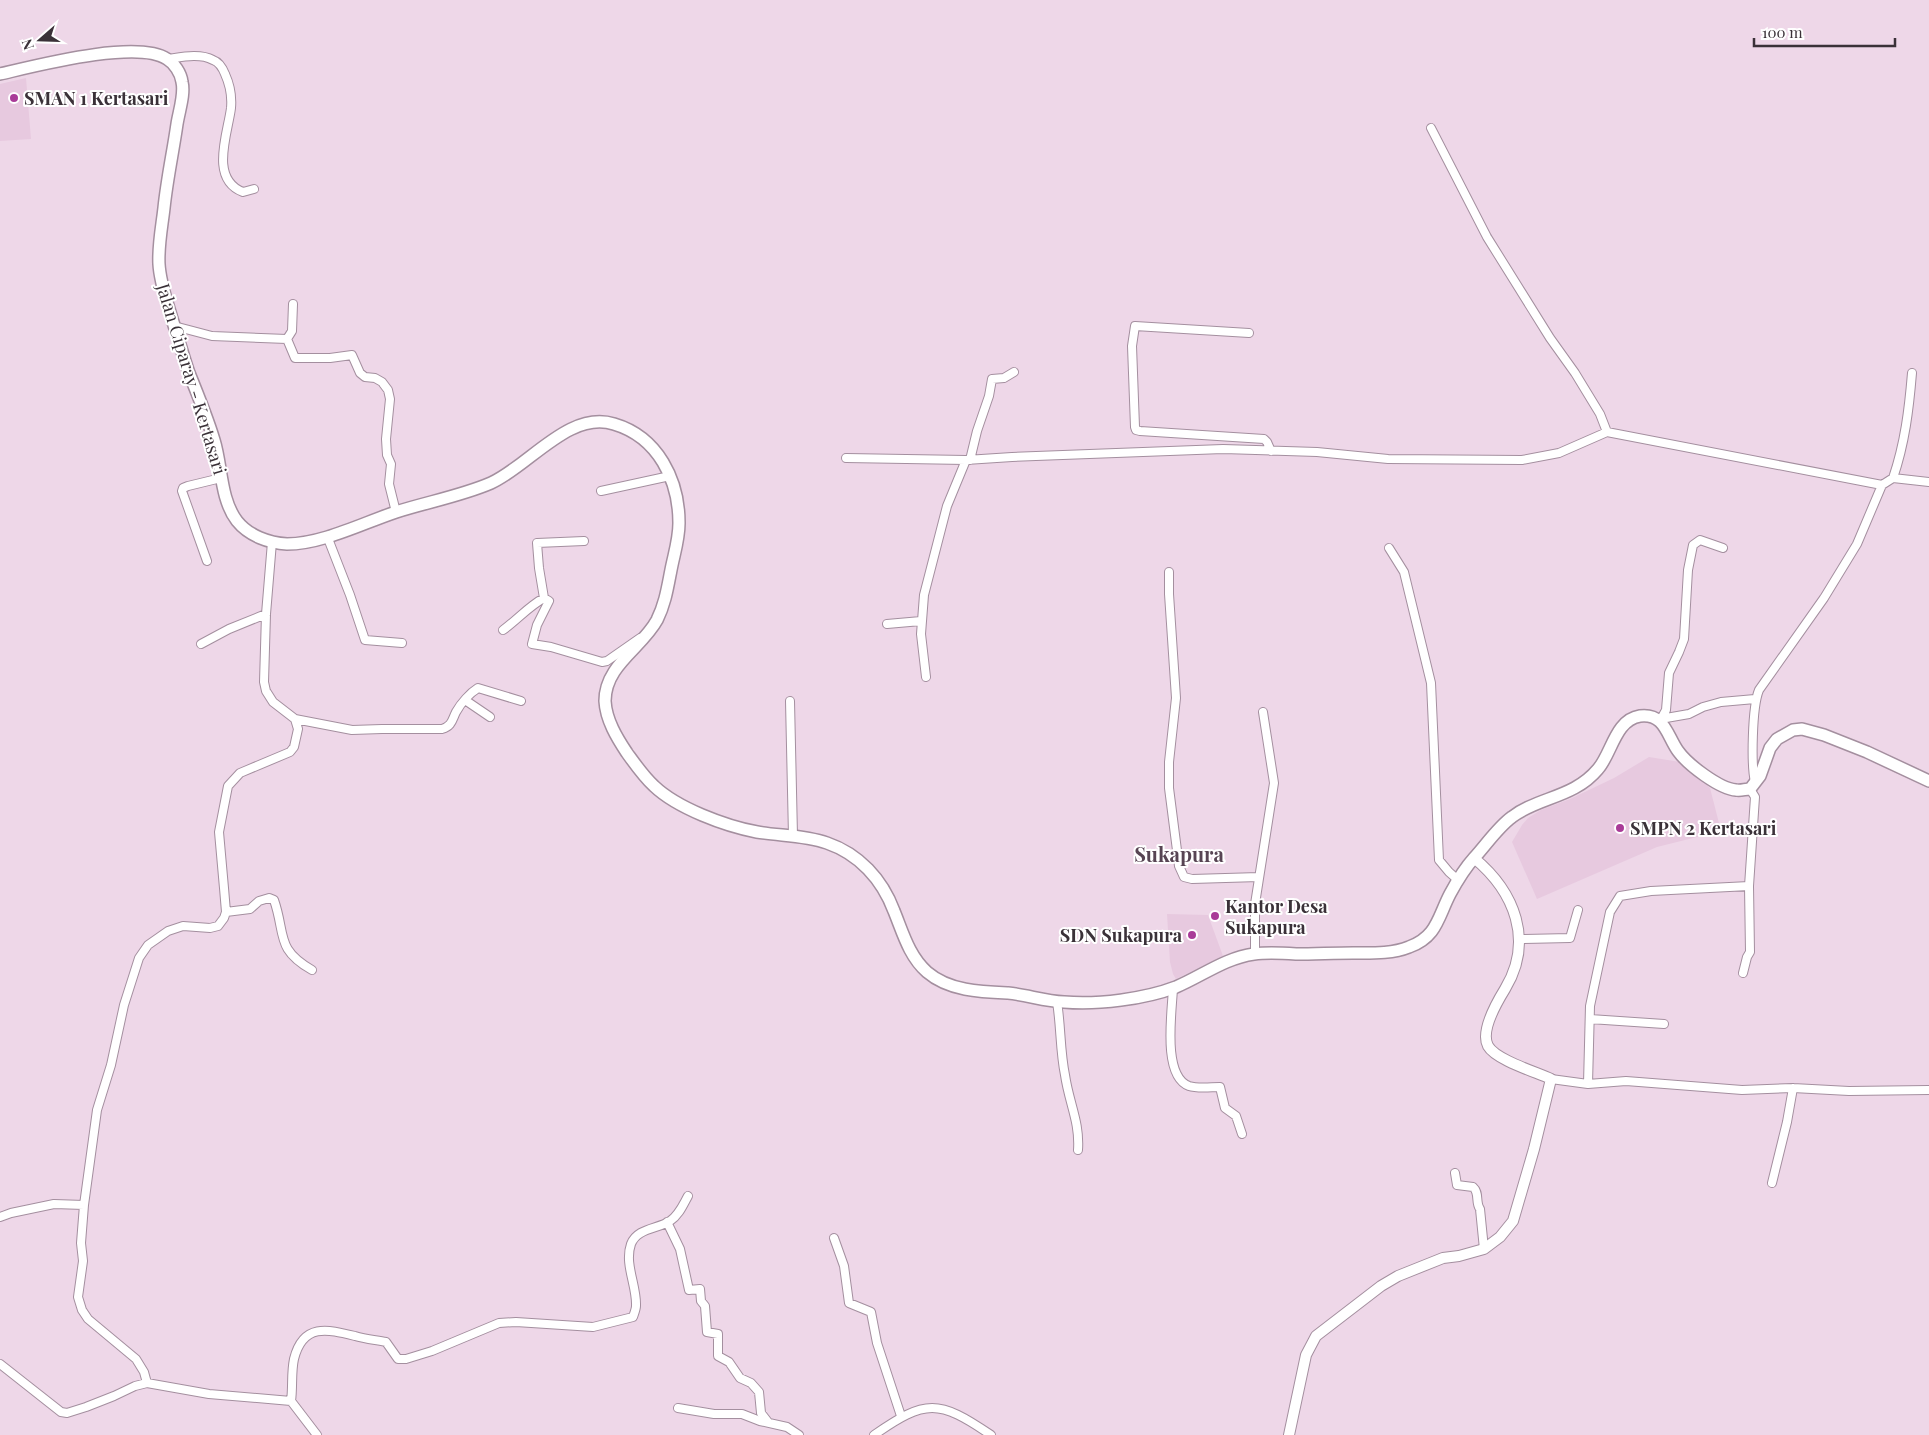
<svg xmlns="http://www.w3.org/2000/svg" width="1929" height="1435" viewBox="0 0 1929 1435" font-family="'Playfair Display',serif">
	<rect width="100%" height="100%" fill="#eed7e8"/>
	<path fill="#e7c9df" d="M26,78L31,139L0,141V84Z
		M1649,757L1680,762L1710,788L1721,831L1657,847L1537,899L1512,842L1522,825L1528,818L1541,810L1570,799L1614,778Z
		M1167,914L1208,915L1223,956L1176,979L1173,974L1170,962Z"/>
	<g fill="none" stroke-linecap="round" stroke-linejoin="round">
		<defs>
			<path id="minor" d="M168,59C182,57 200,53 213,60C219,62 223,69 225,74C230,85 232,97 231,108C228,133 209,179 243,192L254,189
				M1431,128L1487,237L1550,338L1575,373L1600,414L1607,432
				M174,326L212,336L287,339L292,331L293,304
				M1249,333L1135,326L1132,346L1135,427L1136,430L1140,431L1264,439L1267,442L1271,451
				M287,339L295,358H330L352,355L360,373L365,377L375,378L382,382L388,390L390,399L386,439L387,455L391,464L389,484L396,512
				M846,458L966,460
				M970,460L977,431L989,396L992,379L1004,378L1014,372
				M1893,478C1905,443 1909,409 1912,373
				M1882,485L1893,478L1929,482
				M601,491L670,476
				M327,536L350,595L365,640L402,643
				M1389,548L1404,572L1431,683L1439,860L1449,872L1458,880
				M207,561L182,491L183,488L188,486L221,478
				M1169,572V594L1176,698L1169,762V788L1179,866L1184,877L1192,879L1259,877
				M544,598L539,568L537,543L584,541
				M887,624L921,621
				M503,630C517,620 529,606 544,598L549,601L537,625L532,644L551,647L602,662L607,661L640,638
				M201,644L229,629L266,614
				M926,677L921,634L924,595L947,506L966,460L1012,457L1223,449L1317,452L1388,459L1522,460L1559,453L1607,432L1882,485L1857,544L1824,598L1759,690C1752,707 1751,765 1755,782
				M465,700L490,717
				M790,701L793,836
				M295,719L352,730L382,729H442C452,726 452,720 456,712C461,703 470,693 478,688L521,701
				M1660,721L1666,710L1669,673L1679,652L1684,639L1688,570L1693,545L1700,540L1723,548
				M1661,721L1666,718L1689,714L1703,707L1721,702L1755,699
				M226,912L250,909L259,901L269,898L274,900C286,934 275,949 312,970
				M1520,939L1570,938L1578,910
				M1255,953V904L1274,783L1263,712
				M1743,973L1747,957L1750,952L1749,886L1755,797L1750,789
				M1173,988C1172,1012 1162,1076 1189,1086C1198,1089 1211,1087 1220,1087L1225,1108L1236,1116L1242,1134
				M1057,1002C1061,1026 1060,1051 1065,1075C1069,1103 1080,1122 1078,1150
				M1590,1019L1664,1024
				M1551,1079L1588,1084L1626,1081L1742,1090L1793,1088L1849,1091L1929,1090
				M1588,1084L1590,1006L1610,912L1620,896L1651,891L1749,886
				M1455,1173L1457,1185L1473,1187C1480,1193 1475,1202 1480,1209L1484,1249
				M1772,1183L1787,1122L1793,1088
				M0,1217L11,1213L54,1204L84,1205
				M667,1222L680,1249L689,1290L700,1289L701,1301L705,1306L707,1332L718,1334V1356L729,1362L740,1378L751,1383L759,1392L761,1413L768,1422
				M834,1238L844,1266L849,1303L871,1312L877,1343L901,1416
				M0,1364L61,1412L67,1413L86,1407L114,1396L135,1386L147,1383L209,1394L291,1401L317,1435
				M147,1383L144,1372L136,1359L88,1319L82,1310L78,1297L83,1261L81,1243L84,1205L97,1110L111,1065L124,1005L139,958L148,945L168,931L183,926L210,928L218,926L224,918L226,912L224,888L219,832L228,786L240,773L290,752L294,747L298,729L295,719L273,702L266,691L264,682L266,614L272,542
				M291,1401C293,1387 291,1373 294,1359C303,1323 327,1329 355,1336C365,1339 376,1340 386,1342L398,1359H406L432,1351L499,1323L516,1322L593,1327L633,1317C634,1314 636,1309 636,1306C637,1286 624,1264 631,1244C637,1228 658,1229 670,1221C679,1215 683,1205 688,1196
				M678,1408L714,1414H742L760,1421L787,1427L799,1435
				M874,1435C926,1399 938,1399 991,1435"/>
			<path id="tertiary" d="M1289,1435L1306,1355L1316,1336L1381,1286L1398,1276L1443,1258L1459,1256L1484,1249L1500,1237L1513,1221L1534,1149L1551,1079C1536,1072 1496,1060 1488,1046C1480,1031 1497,1002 1505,989C1534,941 1515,892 1474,858"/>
			<path id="secondary" d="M0,74C35,66 137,39 167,59C174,63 181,73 182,82C185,94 179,111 177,124C173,152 167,179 164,208C162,226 158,245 159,264C160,283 167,301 172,319C178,337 183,356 189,373C198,395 207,417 214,440C222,465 220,499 237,521C249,536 269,543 287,544C322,544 363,523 396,512C427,502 461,496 491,483C529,466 569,410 614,424C658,437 679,480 679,523C679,538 675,551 672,565C668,584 666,602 657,620C642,648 605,665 605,701C606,720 617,738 627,753C635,764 644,777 654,786C677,808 725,826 757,832C780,836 804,835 827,843C859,854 882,879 894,911C903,933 909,956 927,972C949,991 981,992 1008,993C1027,995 1045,1001 1064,1002C1097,1005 1145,999 1176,987C1202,976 1225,958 1254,954C1268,952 1282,953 1296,954C1315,954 1334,953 1353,953C1371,953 1392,954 1409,947C1437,937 1438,917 1450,894C1457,881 1464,869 1474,858C1486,845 1498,827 1512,817C1538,797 1574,798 1598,769C1612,753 1615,720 1640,716C1665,713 1667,736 1678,751C1688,765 1720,789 1736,790C1741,791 1745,789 1750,789L1760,776L1770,748L1777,739L1793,730L1802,729L1824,735L1867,752L1929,781"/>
		</defs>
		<use href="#minor" stroke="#a48f9f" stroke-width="10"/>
		<use href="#tertiary" stroke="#a48f9f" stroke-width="12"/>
		<use href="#secondary" stroke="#a48f9f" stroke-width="14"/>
		<use href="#minor" stroke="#fff" stroke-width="8"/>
		<use href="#tertiary" stroke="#fff" stroke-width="10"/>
		<use href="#secondary" stroke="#fff" stroke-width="11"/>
	</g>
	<g fill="#a93b98" stroke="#fff" stroke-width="2">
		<circle cx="14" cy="98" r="5"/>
		<circle cx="1620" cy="828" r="5"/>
		<circle cx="1215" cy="916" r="5"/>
		<circle cx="1192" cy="935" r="5"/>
	</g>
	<g text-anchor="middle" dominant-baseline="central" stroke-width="4" stroke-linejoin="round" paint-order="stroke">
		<g font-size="18" font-weight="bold" fill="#3a3138" stroke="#fff" text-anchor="start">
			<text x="24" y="98">SMAN 1 Kertasari</text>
			<text x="1630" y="828">SMPN 2 Kertasari</text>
			<text x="1225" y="906">Kantor Desa<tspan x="1225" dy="21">Sukapura</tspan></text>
			<text x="1182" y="935" text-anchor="end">SDN Sukapura</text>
		</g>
		<g font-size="18" fill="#3a3138" stroke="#fff">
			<text transform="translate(192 379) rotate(73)">Jalan Ciparay - Kertasari</text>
		</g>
		<g font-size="20" font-weight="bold" fill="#574453" stroke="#fff">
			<text x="1179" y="853">Sukapura</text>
		</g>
	</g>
	<g transform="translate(40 40) rotate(250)" stroke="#ffffff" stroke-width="4" paint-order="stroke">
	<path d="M0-4L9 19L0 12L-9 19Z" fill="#3a3138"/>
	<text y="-8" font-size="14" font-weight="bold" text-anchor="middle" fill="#3a3138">N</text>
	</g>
	<path d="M1754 38v8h141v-8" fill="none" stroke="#3a3138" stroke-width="2.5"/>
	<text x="1762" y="38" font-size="15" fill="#3a3138" stroke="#ffffff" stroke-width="4" paint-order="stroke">100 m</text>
</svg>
